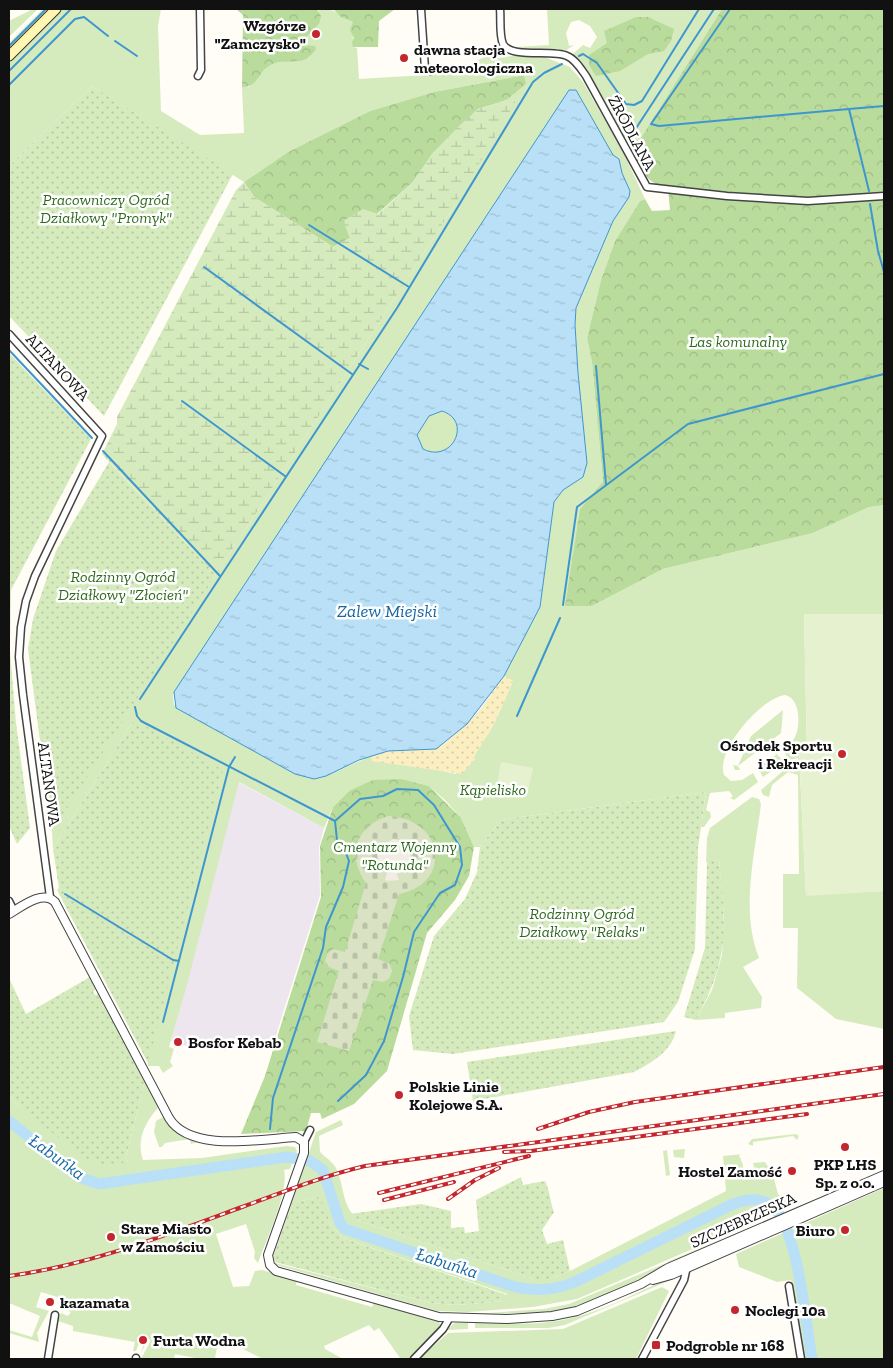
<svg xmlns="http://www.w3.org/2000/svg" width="893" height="1368" viewBox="0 0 893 1368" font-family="'Zilla Slab',serif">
	<defs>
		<pattern id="forest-crowns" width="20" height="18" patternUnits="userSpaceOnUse" patternTransform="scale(1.25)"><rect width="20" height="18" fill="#b9dc9c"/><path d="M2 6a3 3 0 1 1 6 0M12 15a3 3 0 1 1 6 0" fill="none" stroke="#9ebc85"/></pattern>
		<pattern id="wetland-marsh" width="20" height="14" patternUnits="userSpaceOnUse" patternTransform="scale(1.25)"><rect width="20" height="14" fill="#d5ebbd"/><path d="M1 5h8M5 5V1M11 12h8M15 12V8" fill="none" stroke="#b6c8a1"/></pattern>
		<pattern id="sand-dots" width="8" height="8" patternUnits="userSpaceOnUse" patternTransform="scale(1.25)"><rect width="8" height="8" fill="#fbeec1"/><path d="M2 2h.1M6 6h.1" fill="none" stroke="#d6cba5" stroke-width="1.8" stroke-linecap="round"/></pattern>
		<pattern id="cemetery-stones" width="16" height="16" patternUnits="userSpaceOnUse" patternTransform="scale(1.25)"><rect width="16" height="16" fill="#d9e3c4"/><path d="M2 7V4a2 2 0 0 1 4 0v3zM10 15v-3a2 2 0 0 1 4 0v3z" fill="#b9c2a7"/></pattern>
		<pattern id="garden-dots" width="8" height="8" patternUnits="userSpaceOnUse" patternTransform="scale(1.25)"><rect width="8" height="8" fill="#d5ebbd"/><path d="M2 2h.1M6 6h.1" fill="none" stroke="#b6c8a1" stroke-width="1.8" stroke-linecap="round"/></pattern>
		<pattern id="water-ripples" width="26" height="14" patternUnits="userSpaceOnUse" patternTransform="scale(1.25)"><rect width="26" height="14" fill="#b9e0f7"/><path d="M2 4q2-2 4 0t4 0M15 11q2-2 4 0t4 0" fill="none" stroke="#9ebfd3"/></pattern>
	</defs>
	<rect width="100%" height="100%" fill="#fffdf5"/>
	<path fill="#eee6ef" d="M238,782L324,828L319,847L320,895L272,1048L230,1038L226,1051L195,1044L193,1048L182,1045L184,1039L175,1036L173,1042L171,1041Z"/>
	<path fill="#d5ebbd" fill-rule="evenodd" d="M33,9H38L9,37V21Z
		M43,9H50L9,50V43Z
		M61,9H161L158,26L161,111L200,135L244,133L242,87H249L268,66L275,62L309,58L316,50L302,45V42L319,24V10L317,9C341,9 334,15 353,22V47L357,48L359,79L457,73L490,53L497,58L518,55L542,56L570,67L583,82L623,152L645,199L640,201L615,241L601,280L587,338L592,362L603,483L580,509L592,606L663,569L813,533L869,507L884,505V614H804L807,753H799L806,895L884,891V1029L836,1019L797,988L798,928H783V874H799L798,775L788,772L772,785L769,797L763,795L761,790L783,771L798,763V758L790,760L780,748L781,746L783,749C788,746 792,743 795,737C801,725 800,698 785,695C761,698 715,751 724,775L731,781L742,780L753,773L758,782L734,800L730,798L733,796L729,791L710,793L706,810L710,812L711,817L704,827H701L706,792L506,819L499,822L480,847H474L461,818L445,800L429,786L402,779L349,791L333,807L324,828L239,782L187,985L169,1047L174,1049L170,1062L173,1066L163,1073L159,1066H148L132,723L53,849L52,832L75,793L453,208L524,75L434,92L370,111L288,152L244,182L92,86L9,166V85L17,77L9,84V61ZM569,90H576L613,156L619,159L622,173L630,191L629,197L613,221L576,308L575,325L578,373L587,463L583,477L563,490L554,502L540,607L505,673L504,676L513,681L494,724L473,758L475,759L455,774L431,768L373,761L371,756L326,776L314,779L295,774L174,705L173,695Z
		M547,9H722L632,152C615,118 597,83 573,54L583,45L590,48L597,37L590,26L579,20L571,22L566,33L569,46L574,45L565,51L518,49L517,47L549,45Z
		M442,411C473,421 452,464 423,449L417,435L429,416Z
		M783,710L781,733L738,766L740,770H735L733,765L738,766L751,736Z
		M774,751L783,761L782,764L763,777L758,768L776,755Z
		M752,797L759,799L761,804C755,854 740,910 759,958L743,967L762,997L761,1008L725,1013V1018L696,1020L712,990L722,955L724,917L719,860L706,862L707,838L710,828Z
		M145,1080L158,1108C145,1122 136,1140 143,1160L202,1158L286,1146L295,1147L297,1151L290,1169L284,1170C289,1192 266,1240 258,1263L254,1258L255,1252L246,1224L216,1234L233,1287L249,1286L255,1271L262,1270L297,1280L296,1285L372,1307L374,1302L439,1321L441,1328L410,1359H398L400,1358L379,1328L374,1331L369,1325L324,1346L325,1349L343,1359H263L239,1347L218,1342L215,1358L213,1359L195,1358L175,1354L174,1359H141L151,1340L148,1339L141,1353L146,1336L142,1335L136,1351H133L135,1342L73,1331V1326L58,1321L61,1313L68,1316L71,1312L62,1309L64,1299L41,1292L36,1307L49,1311L37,1333L39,1342L9,1333V1330L32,1337L40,1316L9,1303V1095L19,1107L128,1162L126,1157Z
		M163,1117L174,1131L198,1142L191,1144L190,1139L165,1143L162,1147H159L154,1132L156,1121Z
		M341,1120L343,1125L319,1136L320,1152C325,1157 332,1161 336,1168C345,1186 341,1208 360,1221L534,1279H548L570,1271L726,1191L723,1156L743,1154L739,1155L743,1165V1178L756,1176L753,1163L765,1162L769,1168L781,1167L772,1171L778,1194L792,1206L577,1299L533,1307L468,1312L437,1311L280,1266L275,1263L431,1303L456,1305L506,1301L507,1294L343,1238L331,1225L319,1197L292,1203L289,1211L316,1132Z
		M796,1134L799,1136L797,1140L793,1136L753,1142V1146L748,1144L752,1139Z
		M685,1149L684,1158L674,1157L673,1150Z
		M667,1150L670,1175L666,1176L663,1151Z
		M884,1188V1359H805L791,1280L777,1282L739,1267L736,1254Z
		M756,1225L669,1265L667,1262Z
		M664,1264L665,1267C633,1282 598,1302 563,1309C534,1315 504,1313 475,1314L543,1309L569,1304Z
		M670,1278L671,1280L565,1325L548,1328H475V1323C506,1323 536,1326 567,1319C602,1312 637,1292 670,1278Z
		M662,1287L669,1291L636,1359H419L448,1333L563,1329Z
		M455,1323H468V1329L446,1330Z"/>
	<path fill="url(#forest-crowns)" d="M236,9H317L321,16L319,24L302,42V45L315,46L316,50C314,52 311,56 308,58C296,65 279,58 269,66C258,73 257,88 242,87L243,15Z
		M333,9H395L379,21L378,47H353L352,42L354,38L350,30L353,22L341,17Z
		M722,9H884V505L869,507L813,533L663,569L592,606H565L580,509L603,482L592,362L587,338L601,280L615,241L640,201L645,199L652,211L670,210L668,188C645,183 643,171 632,152Z
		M636,17H648L674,29L671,41L664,51L648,54L620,71L596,76L589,65V55L607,43L604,31Z
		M524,75L526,84L507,100L478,109L433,153L413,182L350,238L333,247L254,197L244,182L288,152L370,111L434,92Z
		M402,779L429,786L461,818L474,847L469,876L455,900L427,933L387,1071L354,1104L322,1119L320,1113H311L306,1131L241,1134L265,1076L321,897L320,846L333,807L349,791L373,780Z"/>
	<path fill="url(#wetland-marsh)" d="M526,84L453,208L216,575L102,454L117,424V417L236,190L244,182L254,197L333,247L350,238L343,221L363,209L378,214L413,182L433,153L459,126L478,109L507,100Z"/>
	<path fill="url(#sand-dots)" d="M504,676L513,681L494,724L473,758L475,759L462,774L372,761L371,756L388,751L418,750L446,742L479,711Z"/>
	<path fill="url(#cemetery-stones)" d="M388,816C446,819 452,884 399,894L378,959L390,964L392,971L389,979L383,982L373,980L349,1051L317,1042L339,971L329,967L325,961L328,953L333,949L345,952L366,883C346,854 356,827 388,816Z"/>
	<path fill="url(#garden-dots)" d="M92,86L233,174L104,416L9,316V166Z
		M9,353L91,439L11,590L10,651L16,723L30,828L17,844L9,826Z
		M109,462L216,575L52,832L28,649L33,619L56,551Z
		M139,722L223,770L148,1063L57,890L59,888L53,849L132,723Z
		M706,792L698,848L695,949L678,1002L664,1022L453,1054L413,1050L409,1016L434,936L465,899L477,872L480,847L499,822L506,819Z
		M719,860C726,928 730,957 696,1020L684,1017L705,948L707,861Z
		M90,977L96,989L93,992L95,995L99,994L145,1080L126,1157L128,1162C112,1164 100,1166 86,1159L19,1107L9,1095V978L26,1014Z
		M676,1031C671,1052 651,1063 634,1072L473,1101L467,1062Z
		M521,1177L523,1185L545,1181C550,1191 550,1202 554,1212L542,1230L547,1244L563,1240L570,1271L548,1279H534L360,1221L350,1214L421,1204L451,1211V1228L464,1227L465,1233L479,1231L476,1200Z
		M319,1197L321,1199L331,1225L343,1238L507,1295L506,1301L456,1305L431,1303L275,1262L273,1257L292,1203Z"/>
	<path fill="#e6f2cf" d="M804,614H884V891L806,896L799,753H807Z
		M501,762L533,768L528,791L497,785Z"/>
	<path fill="#f1ede2" d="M394,839L404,842L409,847L411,860L407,868L397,874L399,880L388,881L385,880L388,870L379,864L377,854L383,844Z"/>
	<path fill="url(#water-ripples)" stroke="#3f96cf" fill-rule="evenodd" d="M569,90H576L613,155L619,159L622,173L630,191L629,197L613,221L576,308L575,325L578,373L587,463L583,477L563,490L554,502L540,607L504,676L467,724L436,749L388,751L359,760L326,776L314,779L295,774L176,708L174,692ZM442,411C473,421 452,464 423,449L417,435L429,416Z"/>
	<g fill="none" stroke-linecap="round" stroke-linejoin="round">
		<path stroke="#3f96cf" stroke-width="2" d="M730,9L651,124L659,126L849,109L869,191
			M115,41L137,56
			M9,46L46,9
			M579,56L583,54L597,63L626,104L634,105L642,101L699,9
			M9,71L71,9
			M9,85L75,19L84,17L108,36
			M849,109L884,106
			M629,139L714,9
			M870,204L878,251L884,272
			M309,225L409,287
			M204,267L352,374
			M9,350L92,438
			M359,364L368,369
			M596,366L606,485
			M182,401L285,476
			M103,451L220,576
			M563,605L577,507L688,424L884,374
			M140,699L397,308L533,82L544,73L562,64
			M135,707L137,716L141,721L335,821
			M517,716L560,618
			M65,894L173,960L179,961
			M163,1022L229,767L235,757
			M270,1129L273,1098L323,948L326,927L343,887L349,861L344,848L337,840L335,821L360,799L383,796L397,789L418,790L434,805L460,847L462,865L455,885L440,893L414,932L403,977L384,1041L366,1075L338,1101"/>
		<path stroke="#b9e0f7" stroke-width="11" d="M9,1121L79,1177L99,1184L287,1157L310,1161L323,1170L340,1223L345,1229L509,1285C532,1292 552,1291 575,1282L733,1204C746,1199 761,1196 773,1207C798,1230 806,1323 812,1359"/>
		<defs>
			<path id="minor" d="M421,9L425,69L431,71
				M500,9C501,19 499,35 503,44C511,59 552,49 567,56C575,59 581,69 586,76L647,187L727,196L808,201L884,196
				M198,76L201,70L200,9
				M9,334L102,436L35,576L26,601L21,627L19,657L23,695L50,897
				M9,901L14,911
				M304,1142L310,1130
				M789,1286L801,1359
				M48,1359L55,1315
				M136,1359V1358
				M414,1359L443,1329L449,1319
				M642,1359L684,1280L686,1271L684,1267"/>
			<path id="tertiary" d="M9,914C21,907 43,889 55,902L169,1118C190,1153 261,1139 296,1137L304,1142V1153L268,1255L270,1265L276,1271L439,1317L507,1319L552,1316L577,1311L641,1284L668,1268L884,1175
				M653,1280L671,1275L884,1182"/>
			<path id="secondary" d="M9,56L56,9"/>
		</defs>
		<use href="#minor" stroke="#444" stroke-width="9"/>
		<use href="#tertiary" stroke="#444" stroke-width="10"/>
		<use href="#secondary" stroke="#333" stroke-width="11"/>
		<use href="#minor" stroke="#fff" stroke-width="6"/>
		<use href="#tertiary" stroke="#fff" stroke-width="8"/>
		<use href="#secondary" stroke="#fff6b0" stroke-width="9"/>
		<defs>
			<path id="rail" d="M538,1129L589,1112L635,1102L884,1067
				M504,1152L531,1151L807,1114
				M379,1193L529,1156
				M448,1199L475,1180L499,1168
				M384,1200L454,1182
				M9,1276C90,1265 166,1235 242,1207C283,1192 323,1176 365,1166L884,1094"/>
		</defs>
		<use href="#rail" stroke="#c4262e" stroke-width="4"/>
		<use href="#rail" stroke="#fff" stroke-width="2" stroke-dasharray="5.5" stroke-linecap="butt"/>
	</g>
	<g fill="#c4262e" stroke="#fff" stroke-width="2">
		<circle cx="316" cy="34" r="5"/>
		<circle cx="404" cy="58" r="5"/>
		<circle cx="842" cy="754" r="5"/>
		<circle cx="178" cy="1042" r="5"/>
		<circle cx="399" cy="1095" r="5"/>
		<circle cx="845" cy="1147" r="5"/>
		<circle cx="792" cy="1171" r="5"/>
		<circle cx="845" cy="1230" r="5"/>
		<circle cx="111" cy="1237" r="5"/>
		<circle cx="50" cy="1302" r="5"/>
		<circle cx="735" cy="1310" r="5"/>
		<circle cx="143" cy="1340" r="5"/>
		<rect x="651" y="1340" width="10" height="10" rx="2.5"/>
	</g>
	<g text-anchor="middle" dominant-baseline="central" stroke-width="5" stroke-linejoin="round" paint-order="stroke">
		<g font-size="16" font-weight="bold" fill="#111" stroke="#fff" text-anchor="start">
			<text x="306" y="25" text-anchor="end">Wzgórze<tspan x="306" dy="18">"Zamczysko"</tspan></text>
			<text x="414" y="49">dawna stacja<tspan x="414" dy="18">meteorologiczna</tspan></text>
			<text x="832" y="745" text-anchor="end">Ośrodek Sportu<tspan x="832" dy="18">i Rekreacji</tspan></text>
			<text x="188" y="1042">Bosfor Kebab</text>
			<text x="409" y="1086">Polskie Linie<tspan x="409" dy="18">Kolejowe S.A.</tspan></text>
			<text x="845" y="1164" text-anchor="middle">PKP LHS<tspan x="845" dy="18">Sp. z o.o.</tspan></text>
			<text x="782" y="1171" text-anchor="end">Hostel Zamość</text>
			<text x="121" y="1228">Stare Miasto<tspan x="121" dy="18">w Zamościu</tspan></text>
			<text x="835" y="1230" text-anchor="end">Biuro</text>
			<text x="60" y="1302">kazamata</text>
			<text x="745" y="1310">Noclegi 10a</text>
			<text x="153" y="1340">Furta Wodna</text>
			<text x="666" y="1345">Podgroble nr 168</text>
		</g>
		<g font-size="16" fill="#111" stroke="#fff">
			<text transform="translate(632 133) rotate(62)">ŹRÓDLANA</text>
			<text transform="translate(58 367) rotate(47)">ALTANOWA</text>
			<text transform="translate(49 784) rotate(82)">ALTANOWA</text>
			<text transform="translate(743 1220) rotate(-24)">SZCZEBRZESKA</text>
		</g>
		<g font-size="16" font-style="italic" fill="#2f6b1f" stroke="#fff">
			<text x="106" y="199">Pracowniczy Ogród<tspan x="106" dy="18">Działkowy "Promyk"</tspan></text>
			<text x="738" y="341">Las komunalny</text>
			<text x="123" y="576">Rodzinny Ogród<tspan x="123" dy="18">Działkowy "Złocień"</tspan></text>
			<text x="493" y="789">Kąpielisko</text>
			<text x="395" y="846">Cmentarz Wojenny<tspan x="395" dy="18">"Rotunda"</tspan></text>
			<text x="582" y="913">Rodzinny Ogród<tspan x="582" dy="18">Działkowy "Relaks"</tspan></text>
		</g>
		<g font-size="18" font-style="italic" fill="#1768a6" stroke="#fff">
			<text x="387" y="611">Zalew Miejski</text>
			<text transform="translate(57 1157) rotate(36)">Łabuńka</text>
			<text transform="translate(447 1263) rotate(18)">Łabuńka</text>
		</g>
	</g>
	<rect width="893" height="1368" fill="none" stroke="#111111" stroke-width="20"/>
</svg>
